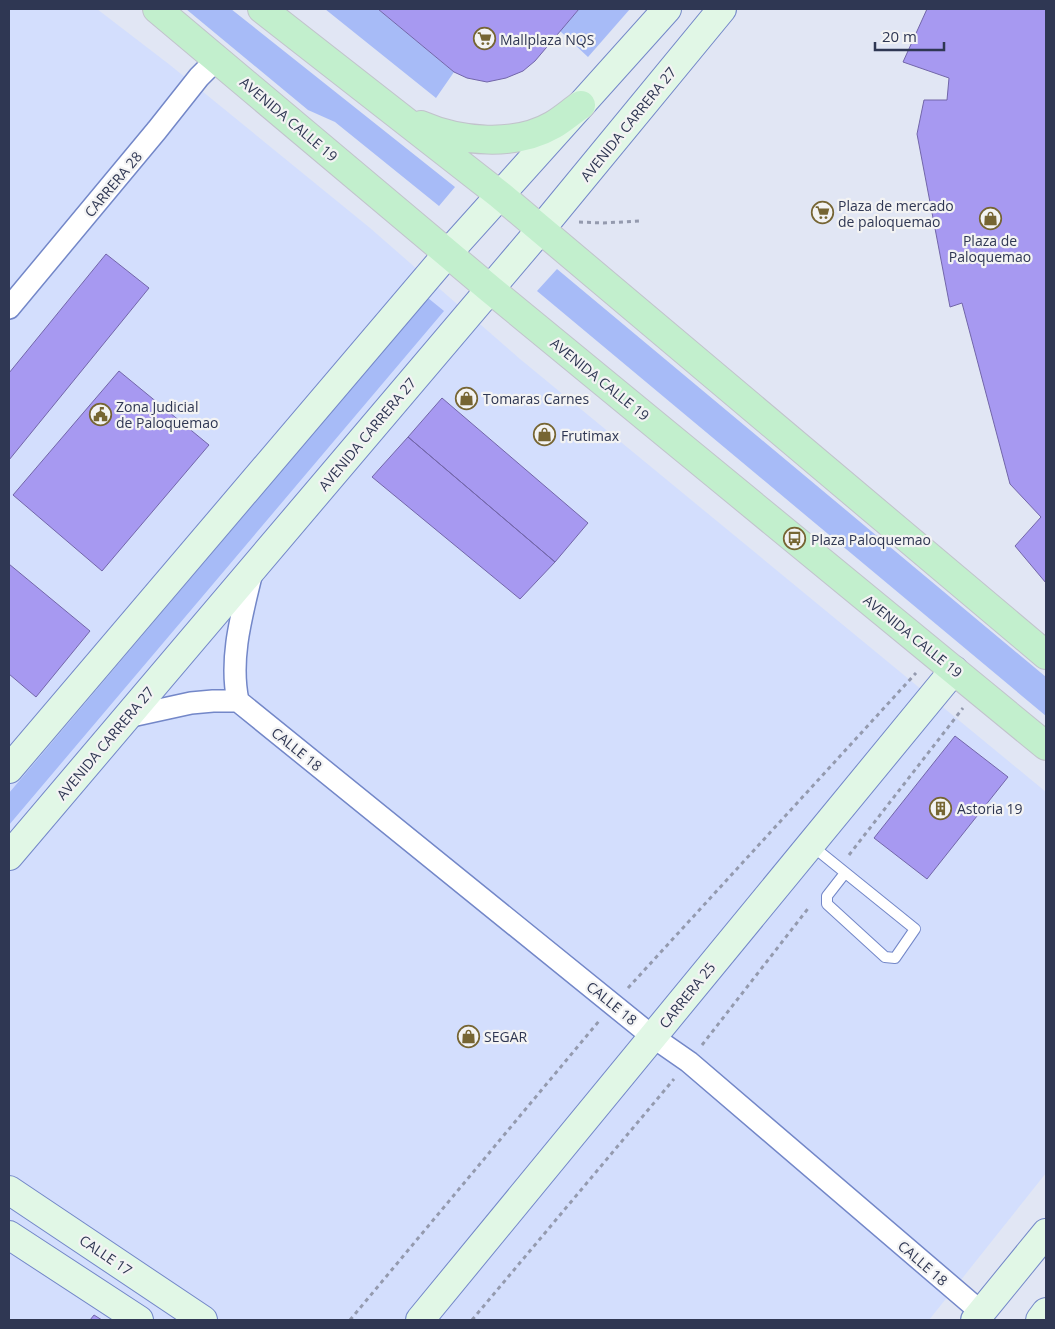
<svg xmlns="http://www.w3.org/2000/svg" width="1055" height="1329" viewBox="0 0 1055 1329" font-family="'Open Sans',sans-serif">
	<rect width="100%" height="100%" fill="#e1e6f4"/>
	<path fill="#d3defd" d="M9,9H97L170,65L370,228L520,359L1046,792V1173L929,1320H9Z"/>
	<path fill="#a7bbf7" d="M186,9H231L455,187L439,206L335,122L308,110Z
		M325,9H378L454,72L436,98Z
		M579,9H630L588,57L560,31Z
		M557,269L1046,677V716L537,291Z
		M428,298L444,311L9,825V793Z"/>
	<path fill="#a799f1" stroke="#7266a9" d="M378,9H579L535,61L523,71L506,78L487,82L467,78L454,72Z
		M927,9H1046V583L1015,546L1041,517L1010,484L962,303L950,307L917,134L924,100H947L949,78L903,62Z
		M106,254L149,288L9,460V373Z
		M119,371L209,445L102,571L13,495Z
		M442,398L588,523L555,562L408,437Z
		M408,437L555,562L520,599L372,477Z
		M9,564L90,631L36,697L9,674Z
		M955,736L1008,777L927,879L874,838Z
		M94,1315L102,1320H90Z"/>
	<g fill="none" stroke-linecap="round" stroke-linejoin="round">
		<defs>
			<path id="lane" d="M811,845L915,929L895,958L885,957L827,904V896L845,873"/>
			<path id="street" d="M9,308L157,130L199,77L217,59
				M252,572C242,614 229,658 238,701L653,1037L689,1062L981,1312
				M127,717L191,703L213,701H238"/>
			<path id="secondary" d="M9,769L448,253L667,9
				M9,856L541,229L722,9
				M9,1190L203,1320
				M9,1235L139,1320
				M420,1320L954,670
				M975,1320L1046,1233
				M1040,1320L1046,1312"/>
			<path id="primary" d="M157,9L490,289L1046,746
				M262,9L500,195L1046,655
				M421,125C460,142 515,147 553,125C563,119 572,111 581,105"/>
		</defs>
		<use href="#lane" stroke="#7387c8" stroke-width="12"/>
		<use href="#street" stroke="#7387c8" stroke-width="24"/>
		<use href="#secondary" stroke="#7387c8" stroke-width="30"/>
		<use href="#primary" stroke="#c1c3cb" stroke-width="30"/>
		<path stroke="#949aae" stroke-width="3" stroke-dasharray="4 4" stroke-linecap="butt" d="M579,222L603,223L641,221
			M849,855L963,708
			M628,988L916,673
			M702,1045L810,906
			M350,1320L599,1021
			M472,1320L674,1079"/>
		<use href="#lane" stroke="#fff" stroke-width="10"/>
		<use href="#street" stroke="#fff" stroke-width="21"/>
		<use href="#secondary" stroke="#e1f7e6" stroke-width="28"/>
		<use href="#primary" stroke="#c2efcd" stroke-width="28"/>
	</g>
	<defs>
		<symbol id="supermarket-ring" viewBox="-11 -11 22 22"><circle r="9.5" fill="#f3f3f3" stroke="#766533" stroke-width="1.5"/><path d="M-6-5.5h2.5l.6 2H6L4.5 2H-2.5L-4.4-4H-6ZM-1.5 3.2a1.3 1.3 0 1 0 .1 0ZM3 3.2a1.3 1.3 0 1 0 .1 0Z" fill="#766533"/></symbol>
		<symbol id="shop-ring" viewBox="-11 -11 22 22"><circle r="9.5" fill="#f3f3f3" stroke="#766533" stroke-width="1.5"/><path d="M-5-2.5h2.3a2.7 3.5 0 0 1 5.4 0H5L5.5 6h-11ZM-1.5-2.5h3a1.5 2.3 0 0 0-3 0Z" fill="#766533"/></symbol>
		<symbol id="civic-ring" viewBox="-11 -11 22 22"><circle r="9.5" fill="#f3f3f3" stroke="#766533" stroke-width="1.5"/><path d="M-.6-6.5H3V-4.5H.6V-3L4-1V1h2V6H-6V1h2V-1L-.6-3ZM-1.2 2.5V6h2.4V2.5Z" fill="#766533"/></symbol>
		<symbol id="bus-ring" viewBox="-11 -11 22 22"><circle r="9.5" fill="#f3f3f3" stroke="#766533" stroke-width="1.5"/><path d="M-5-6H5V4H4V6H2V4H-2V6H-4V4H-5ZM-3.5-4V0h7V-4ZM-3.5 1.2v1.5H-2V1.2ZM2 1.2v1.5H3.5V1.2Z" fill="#766533"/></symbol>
		<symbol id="building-ring" viewBox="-11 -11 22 22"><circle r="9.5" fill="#f3f3f3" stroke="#766533" stroke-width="1.5"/><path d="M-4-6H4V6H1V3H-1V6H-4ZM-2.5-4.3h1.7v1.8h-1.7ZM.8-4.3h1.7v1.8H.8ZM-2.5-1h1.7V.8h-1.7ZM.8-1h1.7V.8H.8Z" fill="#766533"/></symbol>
	</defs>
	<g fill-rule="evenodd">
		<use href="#supermarket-ring" x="472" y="26" width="25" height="25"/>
		<use href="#supermarket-ring" x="810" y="200" width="25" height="25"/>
		<use href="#shop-ring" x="978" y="206" width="25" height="25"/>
		<use href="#shop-ring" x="454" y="386" width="25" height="25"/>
		<use href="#civic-ring" x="88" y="402" width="25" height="25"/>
		<use href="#shop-ring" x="532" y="422" width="25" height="25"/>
		<use href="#bus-ring" x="782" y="526" width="25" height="25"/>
		<use href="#building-ring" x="928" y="796" width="25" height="25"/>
		<use href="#shop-ring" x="456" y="1024" width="25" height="25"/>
	</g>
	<g text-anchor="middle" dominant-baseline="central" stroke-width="4.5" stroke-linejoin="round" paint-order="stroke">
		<g font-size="14" fill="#2f3753" stroke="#f3f3f3" text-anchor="start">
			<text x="500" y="39">Mallplaza NQS</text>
			<text x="838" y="205">Plaza de mercado<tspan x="838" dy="16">de paloquemao</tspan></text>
			<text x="990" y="240" text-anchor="middle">Plaza de<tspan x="990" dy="16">Paloquemao</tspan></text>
			<text x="483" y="398">Tomaras Carnes</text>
			<text x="116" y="406">Zona Judicial<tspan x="116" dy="16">de Paloquemao</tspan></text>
			<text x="561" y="435">Frutimax</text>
			<text x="811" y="539">Plaza Paloquemao</text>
			<text x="957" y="808">Astoria 19</text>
			<text x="484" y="1036">SEGAR</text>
		</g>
		<g font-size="14" fill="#2f3753" stroke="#f3f3f3">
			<text transform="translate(289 119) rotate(40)">AVENIDA CALLE 19</text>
			<text transform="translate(628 124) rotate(-51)">AVENIDA CARRERA 27</text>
			<text transform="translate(113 184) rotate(-50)">CARRERA 28</text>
			<text transform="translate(600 379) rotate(39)">AVENIDA CALLE 19</text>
			<text transform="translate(367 434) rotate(-50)">AVENIDA CARRERA 27</text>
			<text transform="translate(913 636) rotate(39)">AVENIDA CALLE 19</text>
			<text transform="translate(105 743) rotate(-50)">AVENIDA CARRERA 27</text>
			<text transform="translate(297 749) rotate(39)">CALLE 18</text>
			<text transform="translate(687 995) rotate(-51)">CARRERA 25</text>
			<text transform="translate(612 1003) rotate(39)">CALLE 18</text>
			<text transform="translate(106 1255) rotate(34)">CALLE 17</text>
			<text transform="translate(923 1263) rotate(41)">CALLE 18</text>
		</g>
	</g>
	<rect width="1055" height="1329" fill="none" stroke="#2f3753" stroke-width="20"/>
	<path d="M875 42v8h69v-8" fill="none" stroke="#2f3753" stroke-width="2.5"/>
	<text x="882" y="42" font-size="15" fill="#2f3753" stroke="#f3f3f3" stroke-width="4" paint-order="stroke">20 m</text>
</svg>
